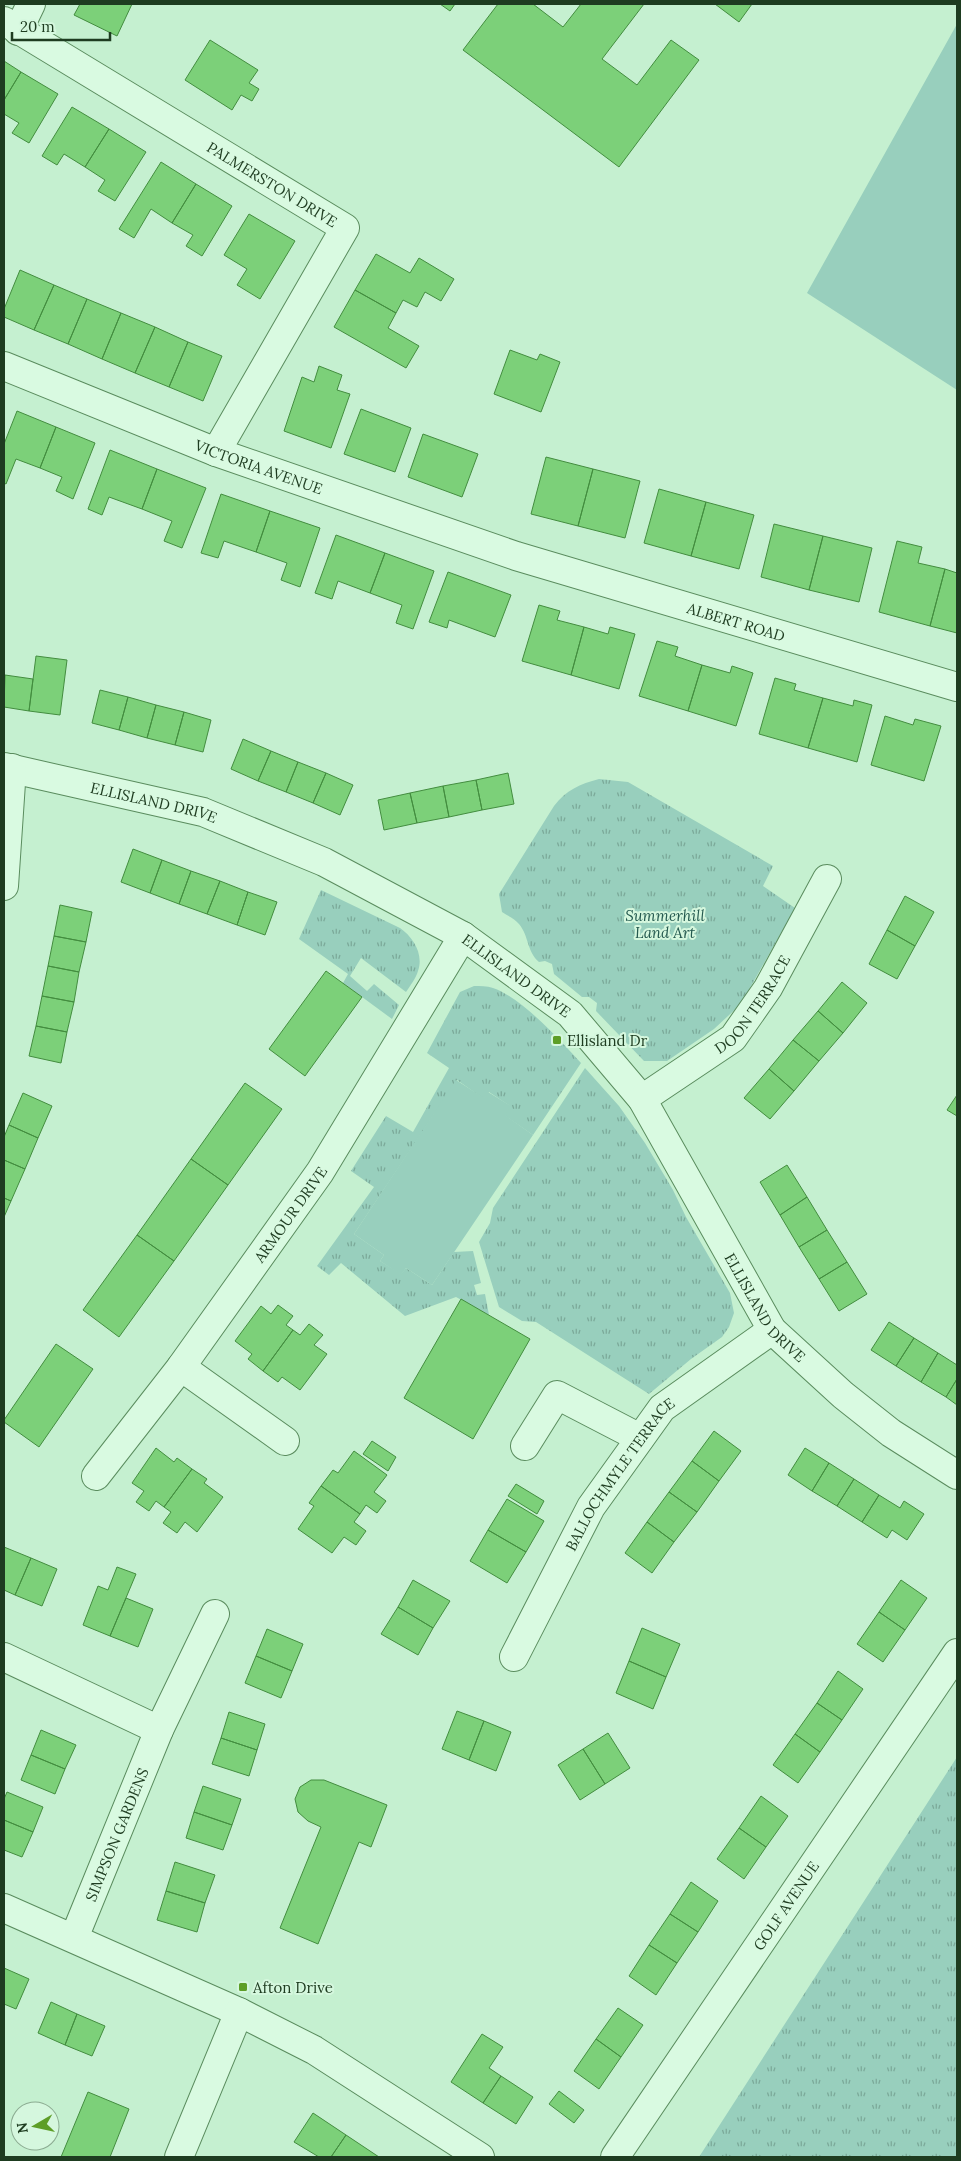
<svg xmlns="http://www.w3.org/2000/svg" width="961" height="2161" viewBox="0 0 961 2161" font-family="Lora,serif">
	<defs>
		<pattern id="grass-tufts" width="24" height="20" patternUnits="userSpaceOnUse" patternTransform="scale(1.25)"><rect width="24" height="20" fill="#98cfbd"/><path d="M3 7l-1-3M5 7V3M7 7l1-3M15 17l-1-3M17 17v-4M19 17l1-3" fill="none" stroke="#7ba999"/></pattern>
	</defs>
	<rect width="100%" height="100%" fill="#c5f0d0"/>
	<path fill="url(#grass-tufts)" d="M599,779L628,782L773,866L763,886L795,908L741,1004L714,1029L667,1061H644L596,1011L597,1003L589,997H582L554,974L552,964L545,961L539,962C527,952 529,936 519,924C515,919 508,916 502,912L499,894L554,806C566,790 580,784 599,779Z
		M321,890L400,928C413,937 424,954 418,971C416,978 410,986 406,992L361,958L350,976L367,991L374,984L399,1005L392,1019L343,983L348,974L299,939Z
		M474,986C480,986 487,986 493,988C522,998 560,1040 581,1063L533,1135L504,1115L510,1106L489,1092L484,1099L457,1080L354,1234L384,1255L380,1261L401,1274L406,1268L432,1285L454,1252L473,1251L481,1283L474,1285L477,1295L485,1294L489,1315L456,1297L405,1316L341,1263L329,1275L317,1266L374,1187L351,1171L386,1116L413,1132L449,1068L427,1053L460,992Z
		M585,1068L619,1106L645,1143L673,1190L686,1217L730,1293L734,1313L729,1327L722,1337L691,1359L649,1394L536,1322L522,1321L499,1307L479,1242L490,1223L493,1208Z
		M957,1757V2157H699Z"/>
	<path fill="#98cfbd" d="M957,24V390L807,293Z
		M456,1080L484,1098L488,1092L511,1106L505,1115L533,1135L432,1285L406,1268L401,1275L380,1261L384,1255L354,1234Z"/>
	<path fill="#7cd079" stroke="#438d3f" d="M80,4H132L117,36L74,15Z
		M440,4H455L450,11Z
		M498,4H533L563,27L581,4H644L602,59L637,85L671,40L699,60L619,167L463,50Z
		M715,4H752L739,22Z
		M210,40L258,70L249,83L259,89L252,101L241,95L232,110L185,80Z
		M4,61L21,72L4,100Z
		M21,72L58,94L29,143L12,133L19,123L4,114V100Z
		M72,107L109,129L85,167L64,154L57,165L42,156Z
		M109,129L146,152L115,201L98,191L105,180L85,167Z
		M161,162L196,184L172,223L151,209L134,238L119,229Z
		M196,184L232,206L202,256L186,246L193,235L172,223Z
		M249,214L295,241L260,299L237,285L247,269L224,255Z
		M376,254L410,273L419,258L454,279L441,301L425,292L417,307L403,300L396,313L355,290Z
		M20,270L54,285L34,330L4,317V309Z
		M54,285L87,299L68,344L34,330Z
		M355,290L396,313L388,328L419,346L406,368L334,327Z
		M87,299L121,313L102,359L68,344Z
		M121,313L155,327L135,373L102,359Z
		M155,327L188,342L169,387L135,373Z
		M188,342L222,356L203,401L169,387Z
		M510,350L537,360L540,354L560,362L541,412L494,394Z
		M319,366L342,375L337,390L350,394L331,448L284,431L302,377L314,382Z
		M361,409L411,428L395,472L344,454Z
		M17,411L56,427L40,468L16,459L6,484L4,483V444Z
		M56,427L95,443L73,499L56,491L62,477L40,468Z
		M423,434L478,454L462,497L408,477Z
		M110,450L157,469L142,509L109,497L102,515L88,509Z
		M546,457L593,469L578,526L531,514Z
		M157,469L206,488L182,548L164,541L172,521L142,509Z
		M593,469L640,481L625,538L578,526Z
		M659,489L706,502L691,556L644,543Z
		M221,494L270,511L256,552L224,541L218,558L201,553Z
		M706,502L754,515L739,569L691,556Z
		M270,511L320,528L300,587L281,580L287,563L256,552Z
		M774,524L823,536L809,590L761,577Z
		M336,535L385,553L370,593L338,581L332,599L315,593Z
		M823,536L872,548L859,602L809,590Z
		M897,541L922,547L918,563L945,569L930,626L879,612Z
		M385,553L434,571L413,629L396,623L402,605L370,593Z
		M945,569L957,573V633L930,626Z
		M448,572L511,595L495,637L449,620L447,628L429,622Z
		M539,605L560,611L557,620L584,627L571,675L522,661Z
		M584,627L608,634L610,627L635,634L619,689L571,675Z
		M657,641L678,647L675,656L702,665L688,711L639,696Z
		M36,656L67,660L60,715L29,711Z
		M702,665L730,673L732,666L753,673L736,726L688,711Z
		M5,675L33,679L29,711L4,707Z
		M775,678L796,684L794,690L823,698L808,748L759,734Z
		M100,690L128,697L119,730L92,723Z
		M128,697L156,705L147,738L119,730Z
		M823,698L853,706L854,700L872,705L857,762L808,748Z
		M156,705L184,712L175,745L147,738Z
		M184,712L211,720L203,752L175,745Z
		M885,716L913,725L915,719L941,726L924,781L871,765Z
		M243,739L271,751L258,781L231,769Z
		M271,751L298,762L286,792L258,781Z
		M298,762L326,773L313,803L286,792Z
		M326,773L353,785L340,815L313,803Z
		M508,773L514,804L482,810L476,780Z
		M476,780L482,810L449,817L443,786Z
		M443,786L449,817L417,823L410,793Z
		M410,793L417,823L384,830L378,800Z
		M133,849L162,860L150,893L121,882Z
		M162,860L191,871L179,904L150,893Z
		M191,871L220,881L207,914L179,904Z
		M220,881L248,892L237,925L207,914Z
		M248,892L277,902L265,935L237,925Z
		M905,896L934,912L915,946L887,930Z
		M60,905L92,912L86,942L54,936Z
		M887,930L915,946L897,979L869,964Z
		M54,936L86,942L79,972L48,966Z
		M48,966L79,972L74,1002L42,996Z
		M326,971L362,997L305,1076L269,1049Z
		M842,982L867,1003L843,1033L818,1011Z
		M42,996L74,1002L67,1032L36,1026Z
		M818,1011L843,1033L819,1061L793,1040Z
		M36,1026L67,1032L61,1063L29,1056Z
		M793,1040L819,1061L794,1091L769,1069Z
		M769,1069L794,1091L770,1119L744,1098Z
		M245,1083L282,1109L228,1185L191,1159Z
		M23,1093L52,1106L38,1138L9,1125Z
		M957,1095V1116L947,1110Z
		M9,1125L38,1138L25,1169L4,1160V1137Z
		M191,1159L228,1185L174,1261L137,1235Z
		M4,1160L25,1169L11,1201L4,1198Z
		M787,1165L807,1197L780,1215L760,1182Z
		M807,1197L827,1230L799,1247L780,1215Z
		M4,1198L11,1201L4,1217Z
		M827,1230L847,1262L819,1279L799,1247Z
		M137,1235L174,1261L119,1337L83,1310Z
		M847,1262L867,1294L839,1311L819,1279Z
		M461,1299L530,1339L473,1439L404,1398Z
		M278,1305L293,1316L286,1325L293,1330L263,1371L248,1359L252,1354L235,1341L261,1306L271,1314Z
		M889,1322L914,1338L896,1366L871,1350Z
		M309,1324L323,1335L314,1345L327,1354L300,1390L282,1377L278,1382L263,1371L293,1330L300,1335Z
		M914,1338L938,1353L921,1382L896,1366Z
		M56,1344L93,1369L39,1447L4,1422V1420Z
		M938,1353L957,1365V1379L946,1397L921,1382Z
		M957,1379V1405L946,1397Z
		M714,1431L741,1451L719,1481L692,1461Z
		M372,1441L396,1457L388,1471L363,1454Z
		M156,1448L174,1462L177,1458L192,1469L164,1507L156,1501L149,1511L136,1502L144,1491L132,1483Z
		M805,1448L829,1463L812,1491L788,1475Z
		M354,1451L387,1475L374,1492L386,1501L377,1513L366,1505L360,1514L321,1486L333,1470L338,1473Z
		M692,1461L719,1481L697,1512L669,1492Z
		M829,1463L854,1479L837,1506L812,1491Z
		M192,1469L207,1479L204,1483L223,1497L197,1532L185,1522L177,1533L163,1523L171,1512L164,1507Z
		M854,1479L879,1495L862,1522L837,1506Z
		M516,1484L544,1501L537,1514L508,1496Z
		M321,1486L360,1514L354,1522L366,1531L356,1545L344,1537L332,1553L298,1529L314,1506L309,1503Z
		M669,1492L697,1512L674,1542L647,1522Z
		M879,1495L900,1508L904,1501L924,1514L907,1540L892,1530L887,1538L862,1522Z
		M507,1499L544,1521L526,1552L488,1530Z
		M647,1522L674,1542L652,1573L625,1553Z
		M488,1530L526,1552L507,1583L470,1561Z
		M4,1547L31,1558L15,1595L4,1590Z
		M31,1558L57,1569L42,1606L15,1595Z
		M117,1567L136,1574L110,1636L83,1625L98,1586L108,1590Z
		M413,1580L450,1601L433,1628L398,1607Z
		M901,1580L927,1598L905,1630L879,1612Z
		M126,1598L153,1609L138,1647L110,1636Z
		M398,1607L433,1628L418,1655L381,1634Z
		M879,1612L905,1630L883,1662L857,1644Z
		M642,1628L680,1644L666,1677L629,1661Z
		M267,1629L303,1644L292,1671L256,1656Z
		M256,1656L292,1671L281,1698L245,1683Z
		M629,1661L666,1677L653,1709L616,1693Z
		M838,1671L863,1689L842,1720L817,1703Z
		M817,1703L842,1720L820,1752L795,1734Z
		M457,1711L484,1721L469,1760L442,1749Z
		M229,1712L265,1724L257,1750L221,1738Z
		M484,1721L511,1732L496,1771L469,1760Z
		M41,1730L76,1745L65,1769L31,1755Z
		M608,1733L630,1768L605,1784L583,1749Z
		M795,1734L820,1752L798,1783L773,1765Z
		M221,1738L257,1750L249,1776L212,1764Z
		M583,1749L605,1784L580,1800L558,1765Z
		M31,1755L65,1769L55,1794L21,1780Z
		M311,1780H324L387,1805L371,1847L359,1842L318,1944L280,1928L321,1827L308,1821L298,1812L295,1799L300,1787Z
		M203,1786L241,1799L232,1825L194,1812Z
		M7,1792L43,1807L33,1832L4,1820V1799Z
		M761,1796L788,1816L766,1847L739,1828Z
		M194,1812L232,1825L223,1850L186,1838Z
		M4,1820L33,1832L22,1857L4,1850Z
		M739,1828L766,1847L744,1879L717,1859Z
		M175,1862L215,1875L205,1903L166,1891Z
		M691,1882L718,1901L698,1932L670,1914Z
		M166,1891L205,1903L197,1932L157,1920Z
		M670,1914L698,1932L677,1963L649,1945Z
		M649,1945L677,1963L656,1995L629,1976Z
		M4,1968L29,1979L16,2009L4,2004Z
		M51,2002L77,2014L65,2045L38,2033Z
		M618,2008L643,2025L621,2057L596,2039Z
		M77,2014L105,2026L92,2056L65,2045Z
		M482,2034L503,2047L489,2068L501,2076L483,2103L451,2082Z
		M596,2039L621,2057L599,2089L574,2071Z
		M501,2076L533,2097L516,2124L483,2103Z
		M559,2091L584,2110L574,2123L549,2104Z
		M88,2092L129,2109L110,2157H61Z
		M313,2113L346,2135L331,2157H319L294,2142Z
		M346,2135L379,2157H331Z"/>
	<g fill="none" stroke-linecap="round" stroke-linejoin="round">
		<defs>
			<g id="minor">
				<path id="s1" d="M4,21L345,228L216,452"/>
				<path d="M18,31L31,4"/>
				<path id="s2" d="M4,366L216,452L516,556L957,687"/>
				<path id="s3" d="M4,767L203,812L324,862L463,936L570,1014L642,1099L772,1330L843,1395L891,1433L957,1475"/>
				<path d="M4,886L12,768"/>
				<path id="s4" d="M642,1099L733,1038L768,988L827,879"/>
				<path d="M181,1367L285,1441"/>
				<path d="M525,1446L557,1395L640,1438"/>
				<path id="s5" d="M96,1476L181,1367L320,1172L463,936"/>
				<path d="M4,1657L159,1730"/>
				<path id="s6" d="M514,1657L591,1507L662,1408L772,1330"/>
				<path d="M4,1908L239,2012L314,2050L480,2157"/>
				<path id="s7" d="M74,1938L159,1730L215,1614"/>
				<path d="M179,2157L239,2012"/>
				<path id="s8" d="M615,2157L957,1653"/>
			</g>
		</defs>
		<use href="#minor" stroke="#5a8c5e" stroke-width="30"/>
		<use href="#minor" stroke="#d9fae1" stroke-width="28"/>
	</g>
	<g fill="#5d9e27" stroke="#d5f7de" stroke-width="2">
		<rect x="552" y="1035" width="10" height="10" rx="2.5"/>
		<rect x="238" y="1982" width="10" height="10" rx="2.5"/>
	</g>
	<g text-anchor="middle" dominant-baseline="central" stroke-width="4" stroke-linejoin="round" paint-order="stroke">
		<g font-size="15" fill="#1e3c20" stroke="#d5f7de">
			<text stroke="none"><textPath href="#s1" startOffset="314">PALMERSTON DRIVE</textPath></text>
			<text stroke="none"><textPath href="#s2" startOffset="274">VICTORIA AVENUE</textPath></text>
			<text stroke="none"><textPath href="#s2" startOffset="776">ALBERT ROAD</textPath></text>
			<text stroke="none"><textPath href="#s3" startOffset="154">ELLISLAND DRIVE</textPath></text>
			<text stroke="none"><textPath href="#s3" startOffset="559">ELLISLAND DRIVE</textPath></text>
			<text stroke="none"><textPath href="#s4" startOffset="148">DOON TERRACE</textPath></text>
			<text stroke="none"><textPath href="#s5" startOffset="326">ARMOUR DRIVE</textPath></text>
			<text stroke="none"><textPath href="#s3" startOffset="979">ELLISLAND DRIVE</textPath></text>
			<text stroke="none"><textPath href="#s6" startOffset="212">BALLOCHMYLE TERRACE</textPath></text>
			<text stroke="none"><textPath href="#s7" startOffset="112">SIMPSON GARDENS</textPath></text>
			<text stroke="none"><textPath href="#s8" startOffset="304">GOLF AVENUE</textPath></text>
		</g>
		<g font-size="15" font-style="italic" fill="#24594f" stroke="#d5f7de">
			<text x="665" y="915">Summerhill<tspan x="665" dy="17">Land Art</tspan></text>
		</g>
		<g font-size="15" fill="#1e3c20" stroke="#d5f7de" text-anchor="start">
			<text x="567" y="1040">Ellisland Dr</text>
			<text x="253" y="1987">Afton Drive</text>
		</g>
	</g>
	<rect width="961" height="2161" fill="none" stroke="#1e3c20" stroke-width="10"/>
	<g transform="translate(35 2126) rotate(261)"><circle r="24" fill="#d5f7de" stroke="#8cac92"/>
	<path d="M0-4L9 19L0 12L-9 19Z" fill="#5d9e27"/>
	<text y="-8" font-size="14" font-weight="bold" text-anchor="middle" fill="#1e3c20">N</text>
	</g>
	<path d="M12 32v8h98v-8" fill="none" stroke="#1e3c20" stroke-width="2.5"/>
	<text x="20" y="32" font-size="15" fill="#1e3c20" stroke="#d5f7de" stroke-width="4" paint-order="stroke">20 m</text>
</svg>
